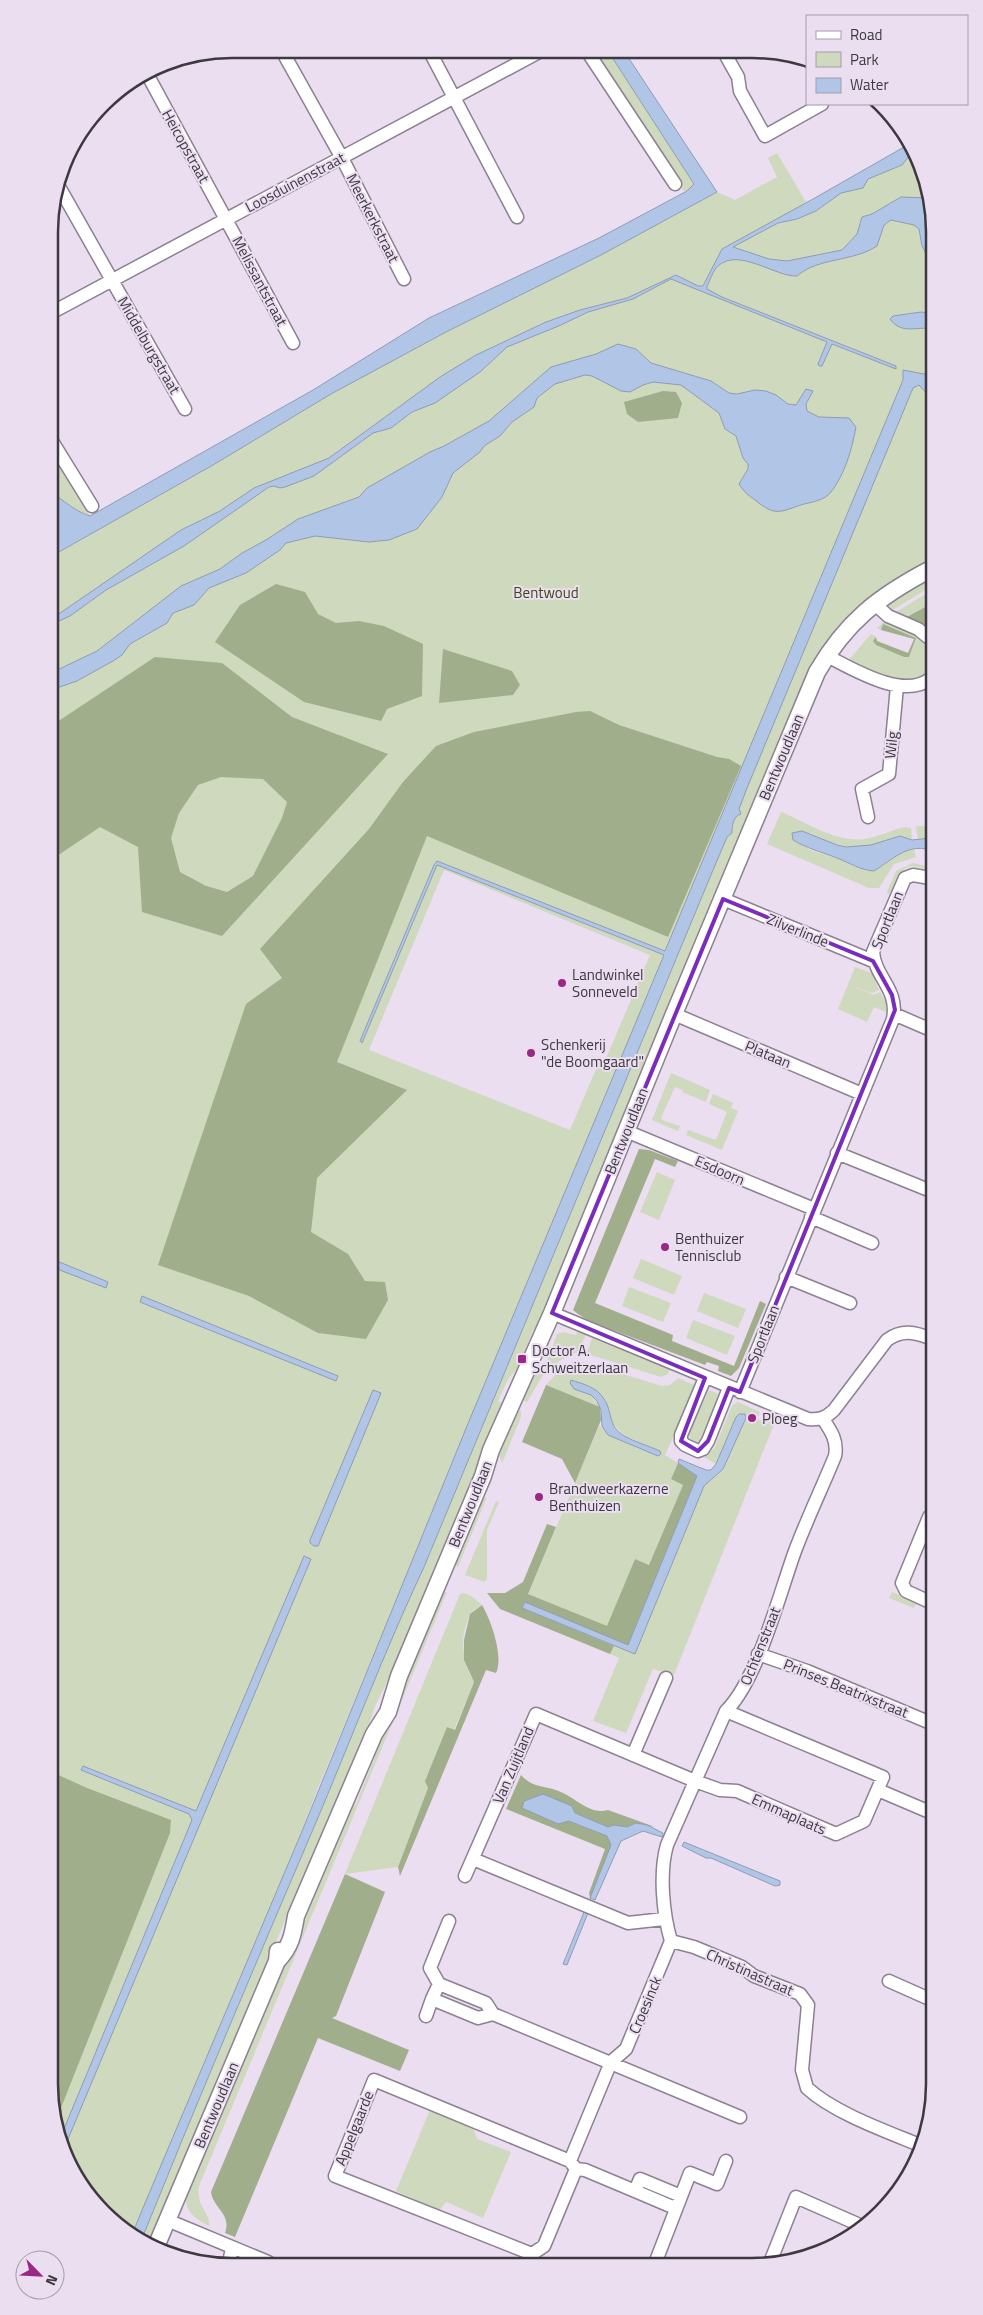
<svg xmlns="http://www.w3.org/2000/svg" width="983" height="2315" viewBox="0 0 983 2315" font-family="'Titillium Web',sans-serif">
	<rect width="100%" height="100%" fill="#eadef0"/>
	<path fill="#ced9be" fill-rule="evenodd" d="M594,51H608L694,184L687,191H684Z
		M914,150L928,184L929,563L845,624L537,1331L533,1330L517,1369L508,1379L498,1401L506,1405L389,1678L375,1706L367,1731L275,1944L150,2247L111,2221L73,2175L55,2131L50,557L213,465L331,394L446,332L601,255L717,192L735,200L777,177L768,158L777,153L806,202L803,203L807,211ZM437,861L665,952L670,941L682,946L424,1567L402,1614L156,2203L318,1788L664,955L437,865L362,1043ZM444,870L650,955L602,1068L597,1067L570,1130L369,1050Z
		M58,463L61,465L90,516C74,511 64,500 50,492V467Z
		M929,575V588L891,611L889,603Z
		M929,592V605C916,612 908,621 893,614Z
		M886,620C899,626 927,633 930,649L926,651L927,654L930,653V673C902,690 874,672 848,661L871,634L876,637L874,641L909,657L916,638L883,625L881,630L877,628Z
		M781,812C806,822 836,843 865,839C878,837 892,830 905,827L911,828L912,840C893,834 888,841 871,845C849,850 829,844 810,833L793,840L812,851L837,858L855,867L883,866C892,857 901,851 914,849L916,857L894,864L879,888H869L767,844Z
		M916,826H930V838L918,839Z
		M913,863L930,867V871C895,856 904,881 888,895L887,892L896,871Z
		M855,967L872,973L879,990L872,993L852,986L874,995L880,992L887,1005L886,1012L874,1007L867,1022L838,1009Z
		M671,1073L710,1090L706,1102L682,1092L683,1090L675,1087L661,1118L664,1121L680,1126L678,1131L652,1120Z
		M713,1094L733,1103L731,1108L738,1111L722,1150L686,1135L688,1130L716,1140L727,1112L709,1104Z
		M657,1172L675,1180L659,1220L640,1212Z
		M641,1259L682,1276L674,1295L633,1278Z
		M629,1287L671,1303L663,1322L622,1306Z
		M704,1293L746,1309L738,1328L697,1311Z
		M693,1320L735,1336L727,1355L686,1338Z
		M578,1331L586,1335L577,1352L550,1366L547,1361L557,1334L564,1332L576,1335Z
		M592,1338L654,1363L656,1361L671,1367L668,1374L661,1377L591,1355L587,1353Z
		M576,1360L662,1386L670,1385L678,1378L696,1386L665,1455L678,1463L671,1479L683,1485L649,1565L635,1559L607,1627L528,1594L599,1426L660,1453V1451L624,1436L612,1422L605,1399L575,1389L591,1395L600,1407L546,1385L560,1370Z
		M538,1367L546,1370L527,1402L517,1398L532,1372L536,1373Z
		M709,1390L721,1395L701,1442L695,1443L690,1439L689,1433Z
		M738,1402L760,1412L757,1419L768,1424L771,1417L776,1419L674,1675L653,1669L626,1733L593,1721L619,1658L610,1654L614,1646L635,1653L704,1485L723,1469L746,1418L736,1417L716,1464L704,1457L714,1449L732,1406Z
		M517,1409L521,1411V1417L502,1463L499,1455L502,1447L500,1438Z
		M487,1497L458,1567L453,1562L479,1501Z
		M496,1501L499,1502L487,1530V1578L485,1582L465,1575Z
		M447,1592L199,2186C195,2206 212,2215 209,2226C196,2219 184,2211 186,2195L347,1812L356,1804L375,1757L374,1748L440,1593Z
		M892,1592L917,1602L914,1608L889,1598Z
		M464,1593L471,1596L482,1605C478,1607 472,1611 470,1615C459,1635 462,1664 474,1682L454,1730L447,1727L438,1750L428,1788L398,1867L345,1874L460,1594Z
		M430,2110L472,2125L477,2139L511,2152L483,2218L446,2202L439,2211L396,2191Z"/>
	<path fill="#a0ae8b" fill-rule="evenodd" d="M663,391L676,392L682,403L678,418L638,422L627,414L624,402Z
		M276,584L305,592L318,614L336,623L359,621L384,626L423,644L422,696L387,709L381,721L304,702L215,642L240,605Z
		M929,605V627L907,617Z
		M883,624L916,638L909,657H904L876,645L873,641L876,637L877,641L908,653L914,639L881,630Z
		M443,649L512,671L520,685L513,695L439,703Z
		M155,657L222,663L292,717L388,754L222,936L142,912L138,847L100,827L60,854L51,855V726ZM221,777L263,779L287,802L282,818L253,876L227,892L206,886L180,872L171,838L179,813L198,785Z
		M590,711L619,725L717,757L729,759L741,766L668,937L427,836L337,1062L407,1090L317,1178L311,1232L348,1254L365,1281L385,1282L388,1300L366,1339L318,1333L249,1296L158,1265L246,1004L282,978L260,949L369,829L403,782L436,746L474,732L576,712Z
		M639,1149L649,1150L678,1161L675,1167L655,1159L595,1303L673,1335L672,1341L734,1366L760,1301L766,1304L739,1368L731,1376L718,1371L719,1366L707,1362L705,1365C676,1354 647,1343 618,1332C603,1326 585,1321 573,1310Z
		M546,1385L600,1407L601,1420L575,1483L562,1459L522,1442Z
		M678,1463L697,1476L628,1645L524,1603L522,1608L614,1646L610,1654L500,1609L487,1593H505L523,1582L547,1524L556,1527L528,1594L607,1626L635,1559L649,1565L683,1485L671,1479Z
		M482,1605C491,1620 504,1657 496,1673L486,1670L400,1876L398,1867L428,1788L425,1781L447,1727L455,1730L474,1682L464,1660V1640L470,1614Z
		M54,1773L87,1788L171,1820L170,1833L55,2123Z
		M521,1775C533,1789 546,1785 561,1792C577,1799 590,1815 608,1810L655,1827L636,1823L627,1827L614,1825L608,1827L575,1813L568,1821L607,1836L611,1845L590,1898L589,1893L605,1849L506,1809Z
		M345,1874L385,1892L336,2016L332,2018L409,2050L400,2071L318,2038L235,2237L225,2233C232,2214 213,2208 211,2192Z"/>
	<path fill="#b1c6e6" stroke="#8e9cb4" d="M608,51H624L717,192L601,255L446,332L331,394L213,465L50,557V492C64,500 74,511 90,516L313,390L429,318L599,238L687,191L694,184Z
		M911,143L914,150L902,165L868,179L863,188L841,193L816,211L797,219L778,223L733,247L769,259L787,261L842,250L857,234L862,217L872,214L901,197L928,198V257L922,246L919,229L914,225L891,220L884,225L877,246C853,262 819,257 797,276C775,277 739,247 718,266C713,270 710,281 707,286V289L722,297L896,366V369L832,344L822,366H819L818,364L827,342L671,279L633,299L588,312L561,325L507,347L480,372L435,403L412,412L391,428L373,433L314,476L285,487L280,488L274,486L269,487L184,546L106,590L70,616L50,625V620L181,530L220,511L254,488L329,458L440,377L476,355L546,322L580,310L627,298L676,275L698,286H703L722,249L813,199Z
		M921,312L928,313L929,328C913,328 900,333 890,319L893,316Z
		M618,344L636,349L651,363L711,381L729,393L737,394L755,390L766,391L776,395L788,404L796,405L806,389L813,391L806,404L807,411L819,417L849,418L856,427C852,449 845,474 831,492C825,500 813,502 804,504C779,512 776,517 755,500C748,495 744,492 739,484L748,469V464L743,458L736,436L725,429L719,413L681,385L653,382L643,385L630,392L621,391L592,376L585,375L555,384L537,398L534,407L512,422L500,436L484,446L480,452L453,473L442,497L417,529L389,540L369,542L315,536L286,543L280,550L246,573L209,588L194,605L173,613L167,623L130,644L122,655L113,661L77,681L51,690V673L97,651L181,586L220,569L242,553L266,540L298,519L359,497L367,488L430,452L444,446L489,421L551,367L596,354Z
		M903,370L929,375V396L919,385L913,388L747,788L739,809L741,814C733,816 732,826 732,833L727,837L708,882L424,1567C384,1652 351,1740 314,1827C255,1965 197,2102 141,2241L132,2235L140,2215L300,1836L467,1426L664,955L437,865L362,1043L360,1041L434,865L437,861L665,951L903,380Z
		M802,831L837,845L846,847L871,845L900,836L912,840L930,838V850C907,843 892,860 874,871C860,870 850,863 837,858C822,852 808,849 793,840L792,833Z
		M52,1259L108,1282L106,1288L52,1267Z
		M142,1296L338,1376L336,1381L140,1302Z
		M571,1380C583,1384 597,1387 604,1399C613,1412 607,1425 624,1436C635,1442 649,1446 660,1451L661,1454L658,1456L608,1435L602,1426L601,1410L597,1401L591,1395L574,1389L570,1383Z
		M373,1390L381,1393L377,1403L318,1546H314L310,1543V1540Z
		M739,1414H745L746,1418L723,1469L704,1486L635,1654L522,1608L525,1602L628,1645L697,1476L678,1463L679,1459L706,1470H711L716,1464L736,1417Z
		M304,1556L311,1559L63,2151L59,2141L192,1820L189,1814L81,1770L83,1766L196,1811Z
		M543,1794L572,1806L575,1813L608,1827L614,1825L627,1827L636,1823L647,1825L663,1833L662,1837L643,1831L621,1841L595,1900L590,1898L611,1845L607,1836L569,1821L558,1824L522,1808L524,1801Z
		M684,1842L780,1881V1885L775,1886L711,1858H706L682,1846Z
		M584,1912L588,1913L567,1965L563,1964Z"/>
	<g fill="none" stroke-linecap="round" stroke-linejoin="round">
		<defs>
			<path id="minor" d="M281,49L342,158L404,279
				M429,50L517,217
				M587,51L675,184
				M724,52L738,77L740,91L765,136L822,104
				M146,72L293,343
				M58,185L185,409
				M49,314L541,51
				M50,438L92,506
				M874,603L888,616L918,629L929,638
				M827,656C853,669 903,700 930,679
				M868,817L862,789L889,774L897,686
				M723,899L873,961
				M674,1014L862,1094
				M894,1014L931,1030
				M626,1131L814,1209
				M837,1153L931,1191
				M811,1217L872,1243
				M786,1277L850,1303
				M552,1313L808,1419C819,1420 826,1418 834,1410L887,1340C902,1329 915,1332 932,1339
				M705,1378L681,1435V1441L685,1445L698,1451L703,1449L708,1441L729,1388
				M740,1392L893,1019C899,989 875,978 873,952L905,878L913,875L930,878
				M823,1419C831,1431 838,1441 835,1456C822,1488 807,1519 795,1551C779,1595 758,1679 726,1711L667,1845C659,1873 663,1914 671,1941L694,1947L742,1967L754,1976L800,1994L808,2005L802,2070L807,2088C834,2113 888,2132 922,2146
				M929,1517L902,1583L906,1591L932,1603
				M758,1654L807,1671L933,1724
				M633,1755L666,1678
				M878,1790L932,1813L933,1811
				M473,1859L628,1923L664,1919
				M465,1876L536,1714L695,1781L720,1790L737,1791L836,1834L864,1821L883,1777L726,1711
				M449,1921L430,1968L439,1984L486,2003L493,2014L740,2117
				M889,1981L934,2001
				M439,1984L432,1999L478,2018L493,2014
				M426,2016L432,1999
				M576,2169L585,2170L635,2191
				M675,2208L635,2191L640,2179L681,2196
				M167,2220L268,2262
				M532,2254L335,2176L374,2080L570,2161
				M771,2260L796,2197L862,2226
				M529,2261L532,2254L544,2246L576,2169L570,2161L611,2062L626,2049L671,1941
				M656,2261L690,2173L717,2184L726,2161
				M229,2263L232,2248"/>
			<path id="major" d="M277,1961C291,1947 293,1934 296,1916L374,1734L388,1712L399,1676L483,1476L491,1450L552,1313L674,1014L817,672C846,622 878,597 929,570
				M155,2249L277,1961L278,1951"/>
		</defs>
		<use href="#minor" stroke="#8c8191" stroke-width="15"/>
		<use href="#major" stroke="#8c8191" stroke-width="19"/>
		<use href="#minor" stroke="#fff" stroke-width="12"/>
		<use href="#major" stroke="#fff" stroke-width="16"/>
	</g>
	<path fill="none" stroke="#7b2cbf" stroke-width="4" stroke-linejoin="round" d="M723,899L873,961L892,995L895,1010L740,1392L729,1388L708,1441L698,1451L681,1441L705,1378L552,1313Z"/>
	<g fill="#992886" stroke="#eadef0" stroke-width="2">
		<circle cx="562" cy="983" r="5"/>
		<circle cx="531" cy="1053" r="5"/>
		<circle cx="665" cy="1247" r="5"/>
		<rect x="517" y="1354" width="10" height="10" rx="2.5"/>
		<circle cx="752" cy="1418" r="5"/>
		<circle cx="539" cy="1497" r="5"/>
	</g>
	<g text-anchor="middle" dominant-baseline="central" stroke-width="4" stroke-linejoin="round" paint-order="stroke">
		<g font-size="15" fill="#3e3940" stroke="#eadef0">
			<text transform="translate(186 146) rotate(61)">Heicopstraat</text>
			<text transform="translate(295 182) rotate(-28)">Loosduinenstraat</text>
			<text transform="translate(373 218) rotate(63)">Meerkerkstraat</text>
			<text transform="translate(260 281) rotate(62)">Melissantstraat</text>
			<text transform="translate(149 345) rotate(60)">Middelburgstraat</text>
			<text transform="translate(891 745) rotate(-84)">Wilg</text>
			<text transform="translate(781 757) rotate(-67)">Bentwoudlaan</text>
			<text transform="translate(887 920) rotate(-68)">Sportlaan</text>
			<text transform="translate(798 930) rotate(22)">Zilverlinde</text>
			<text transform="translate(768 1054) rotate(23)">Plataan</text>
			<text transform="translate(626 1131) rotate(-68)">Bentwoudlaan</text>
			<text transform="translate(720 1170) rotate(23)">Esdoorn</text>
			<text transform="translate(763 1334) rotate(-68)">Sportlaan</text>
			<text transform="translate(470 1504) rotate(-68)">Bentwoudlaan</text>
			<text transform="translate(760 1646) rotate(-68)">Ochtenstraat</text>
			<text transform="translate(846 1688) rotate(22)">Prinses Beatrixstraat</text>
			<text transform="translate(513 1765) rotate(-67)">Van Zuijtland</text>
			<text transform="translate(789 1814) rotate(24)">Emmaplaats</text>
			<text transform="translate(750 1972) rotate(24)">Christinastraat</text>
			<text transform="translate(645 2005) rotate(-67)">Croesinck</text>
			<text transform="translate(216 2105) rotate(-67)">Bentwoudlaan</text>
			<text transform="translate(354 2128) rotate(-68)">Appelgaarde</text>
		</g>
		<g font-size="15" fill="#384912" stroke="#eadef0">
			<text x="546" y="592">Bentwoud</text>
		</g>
		<g font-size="15" fill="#3e3940" stroke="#eadef0" text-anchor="start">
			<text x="572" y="974">Landwinkel<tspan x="572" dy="17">Sonneveld</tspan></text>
			<text x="541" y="1044">Schenkerij<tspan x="541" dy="17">"de Boomgaard"</tspan></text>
			<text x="675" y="1238">Benthuizer<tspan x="675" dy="17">Tennisclub</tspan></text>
			<text x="532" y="1350">Doctor A.<tspan x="532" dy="17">Schweitzerlaan</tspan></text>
			<text x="762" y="1418">Ploeg</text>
			<text x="549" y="1488">Brandweerkazerne<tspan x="549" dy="17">Benthuizen</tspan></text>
		</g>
	</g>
	<path d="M0 0H983V2315H0ZM232 58H752A174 174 0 0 1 926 232V2084A174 174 0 0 1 752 2258H232A174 174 0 0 1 58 2084V232A174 174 0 0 1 232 58Z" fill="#eadef0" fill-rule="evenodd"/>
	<path fill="none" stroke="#3e3940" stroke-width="2.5" d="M232 58H752A174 174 0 0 1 926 232V2084A174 174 0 0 1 752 2258H232A174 174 0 0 1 58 2084V232A174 174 0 0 1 232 58Z"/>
	<rect x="806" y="15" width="162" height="90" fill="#eadef0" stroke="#a59caa"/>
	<rect x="816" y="31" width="25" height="8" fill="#ffffff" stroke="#a59caa"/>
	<text x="850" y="40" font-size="15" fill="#3e3940">Road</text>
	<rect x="816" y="52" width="25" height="15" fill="#ced9be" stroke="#a59caa"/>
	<text x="850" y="65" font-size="15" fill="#3e3940">Park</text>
	<rect x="816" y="78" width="25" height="15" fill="#b1c6e6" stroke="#a59caa"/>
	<text x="850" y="90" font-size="15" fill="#3e3940">Water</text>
	<g transform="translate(40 2275) rotate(114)"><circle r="24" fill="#eadef0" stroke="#a59caa"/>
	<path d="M0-4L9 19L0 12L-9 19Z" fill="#992886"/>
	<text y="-8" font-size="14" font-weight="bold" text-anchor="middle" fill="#3e3940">N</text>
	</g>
</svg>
